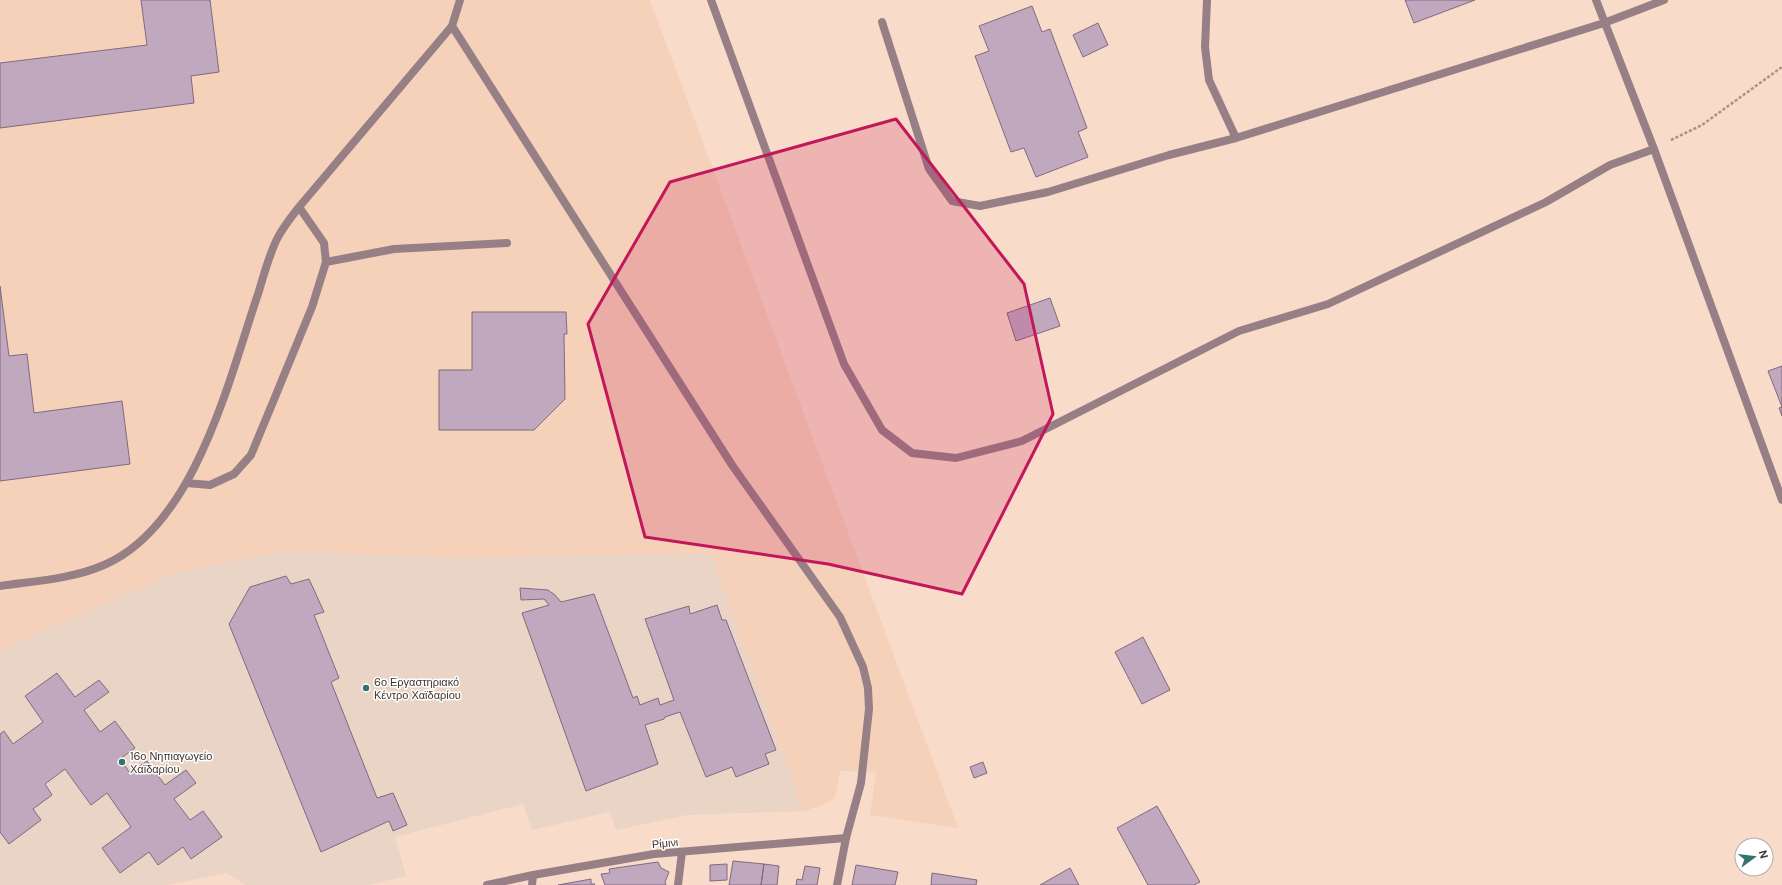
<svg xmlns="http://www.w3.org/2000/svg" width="1782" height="885" viewBox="0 0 1782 885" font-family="'DM Sans',sans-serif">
	<rect width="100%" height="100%" fill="#f9dbc9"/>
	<path fill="#f6d1ba" d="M0,0H650L958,828L870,815L876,772L840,771L835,798L822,805L804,811L710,553L460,558L285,552L174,573L0,650Z"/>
	<path fill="#e9d4c6" d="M285,551L460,558L710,553L804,811L687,815L616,830L610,812L532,830L523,804L395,837L406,876L369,885H245L227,873L167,885H0V650L174,573Z"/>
	<path fill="#c0a8be" stroke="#806a7e" d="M141,0H210L219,72L191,76L194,103L0,128V63L147,45Z
		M1405,0H1475L1414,23Z
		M1032,6L1042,32L1050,29L1087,128L1078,132L1088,157L1036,177L1024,148L1011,152L975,56L989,51L979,26Z
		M1098,23L1108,45L1083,57L1073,35Z
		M0,286L9,356L27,354L34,413L122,401L130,464L0,481Z
		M1050,298L1060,326L1016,341L1007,313Z
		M472,312H566L567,334H564L565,399L534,430H439V370H472Z
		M1782,366V416L1779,408L1782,407L1768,371Z
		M286,576L291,584L309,579L324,612L314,615L339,678L331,682L377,798L393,793L407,825L393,831L389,821L321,852L229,624L250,587Z
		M520,588L548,590L555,595L561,602L594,594L633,698L637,696L640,705L658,698L660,705L674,700L645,619L689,606L690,614L717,605L722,620H726L776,750L765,754L769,764L736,777L732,767L706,777L680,712L665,717L664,719L645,725L658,764L586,791L522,613L549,605L544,599L521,600Z
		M1143,637L1170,690L1142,704L1115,652Z
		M57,673L75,697L99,680L109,692L84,710L100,732L115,721L135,748L120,759L130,773L147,761L165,785L186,770L196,783L174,799L190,820L203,811L222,837L191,859L183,847L158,865L149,852L120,873L102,848L131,827L107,793L91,805L65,769L45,784L52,795L33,809L41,820L9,844L0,832V734L4,731L13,744L43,722L25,696Z
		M983,762L987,773L974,778L970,767Z
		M1157,806L1200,882L1194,885H1148L1117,828Z
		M733,861L764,864L761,885H729Z
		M658,862L661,868L669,872L665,882L666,885H605L601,874L610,873L609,869Z
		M727,864V880L710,881V865Z
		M764,864L779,866L777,885H761Z
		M856,865L898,872L895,885H852Z
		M805,866L820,868L817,885H796L797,879L802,880Z
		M1070,868L1079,885H1040Z
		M932,873L977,880L976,885H931Z
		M591,879V884H595L594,885H558Z"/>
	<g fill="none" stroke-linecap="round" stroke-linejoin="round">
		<path stroke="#a79284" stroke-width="2.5" stroke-dasharray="3 2" stroke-linecap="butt" d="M1671,140L1702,125L1782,67"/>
		<path stroke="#968085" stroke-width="8" d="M711,0L844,364L882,430L912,453L956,458L1022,441L1239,331L1328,304L1546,202L1610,165L1654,149
			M1207,0L1205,47L1209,80L1236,138
			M1596,0L1654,149L1782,500
			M882,22L929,169L952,201L980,206L1048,192L1169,155L1236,138L1604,23L1664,0
			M452,26L732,465L840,617L863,667L868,688L869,709L861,783L846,838
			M326,262L394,249L507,243
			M186,483L210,485L234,474L251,455L273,402L312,307L326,262L324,243L299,207
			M0,586C34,581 72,579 104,565C195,526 229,379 258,294C264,275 269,254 278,237C284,226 292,216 299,207L452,26L460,0"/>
		<path stroke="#968085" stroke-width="8" d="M487,885L533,875L654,854L846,838L837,885
			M532,885L533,875
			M678,885L682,852"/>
	</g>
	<path fill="#c2185b" fill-opacity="0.2" stroke="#c2185b" stroke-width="3" stroke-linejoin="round" d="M896,119L1024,284L1053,414L962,594L828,564L645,537L588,324L670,182Z"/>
	<g fill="#2e756b" stroke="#fff" stroke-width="1.5">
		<circle cx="366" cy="688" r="4"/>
		<circle cx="122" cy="762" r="4"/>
	</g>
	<g text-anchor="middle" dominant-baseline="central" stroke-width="3" stroke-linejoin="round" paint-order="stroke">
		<g font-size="11" fill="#3f342c" stroke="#fff" text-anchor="start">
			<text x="374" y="682">6ο Εργαστηριακό<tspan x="374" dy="13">Κέντρο Χαϊδαρίου</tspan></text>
			<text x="130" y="756">16ο Νηπιαγωγείο<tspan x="130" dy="13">Χαϊδαρίου</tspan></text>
		</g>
		<g font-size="11" fill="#3f342c" stroke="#fff">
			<text transform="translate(665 843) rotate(-5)">Ρίμινι</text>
		</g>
	</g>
	<g transform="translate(1754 857) rotate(75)"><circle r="19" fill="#ffffff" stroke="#b2aeab"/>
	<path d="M0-3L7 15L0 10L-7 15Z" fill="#2e756b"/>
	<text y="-6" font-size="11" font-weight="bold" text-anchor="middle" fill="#3f342c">N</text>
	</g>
</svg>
